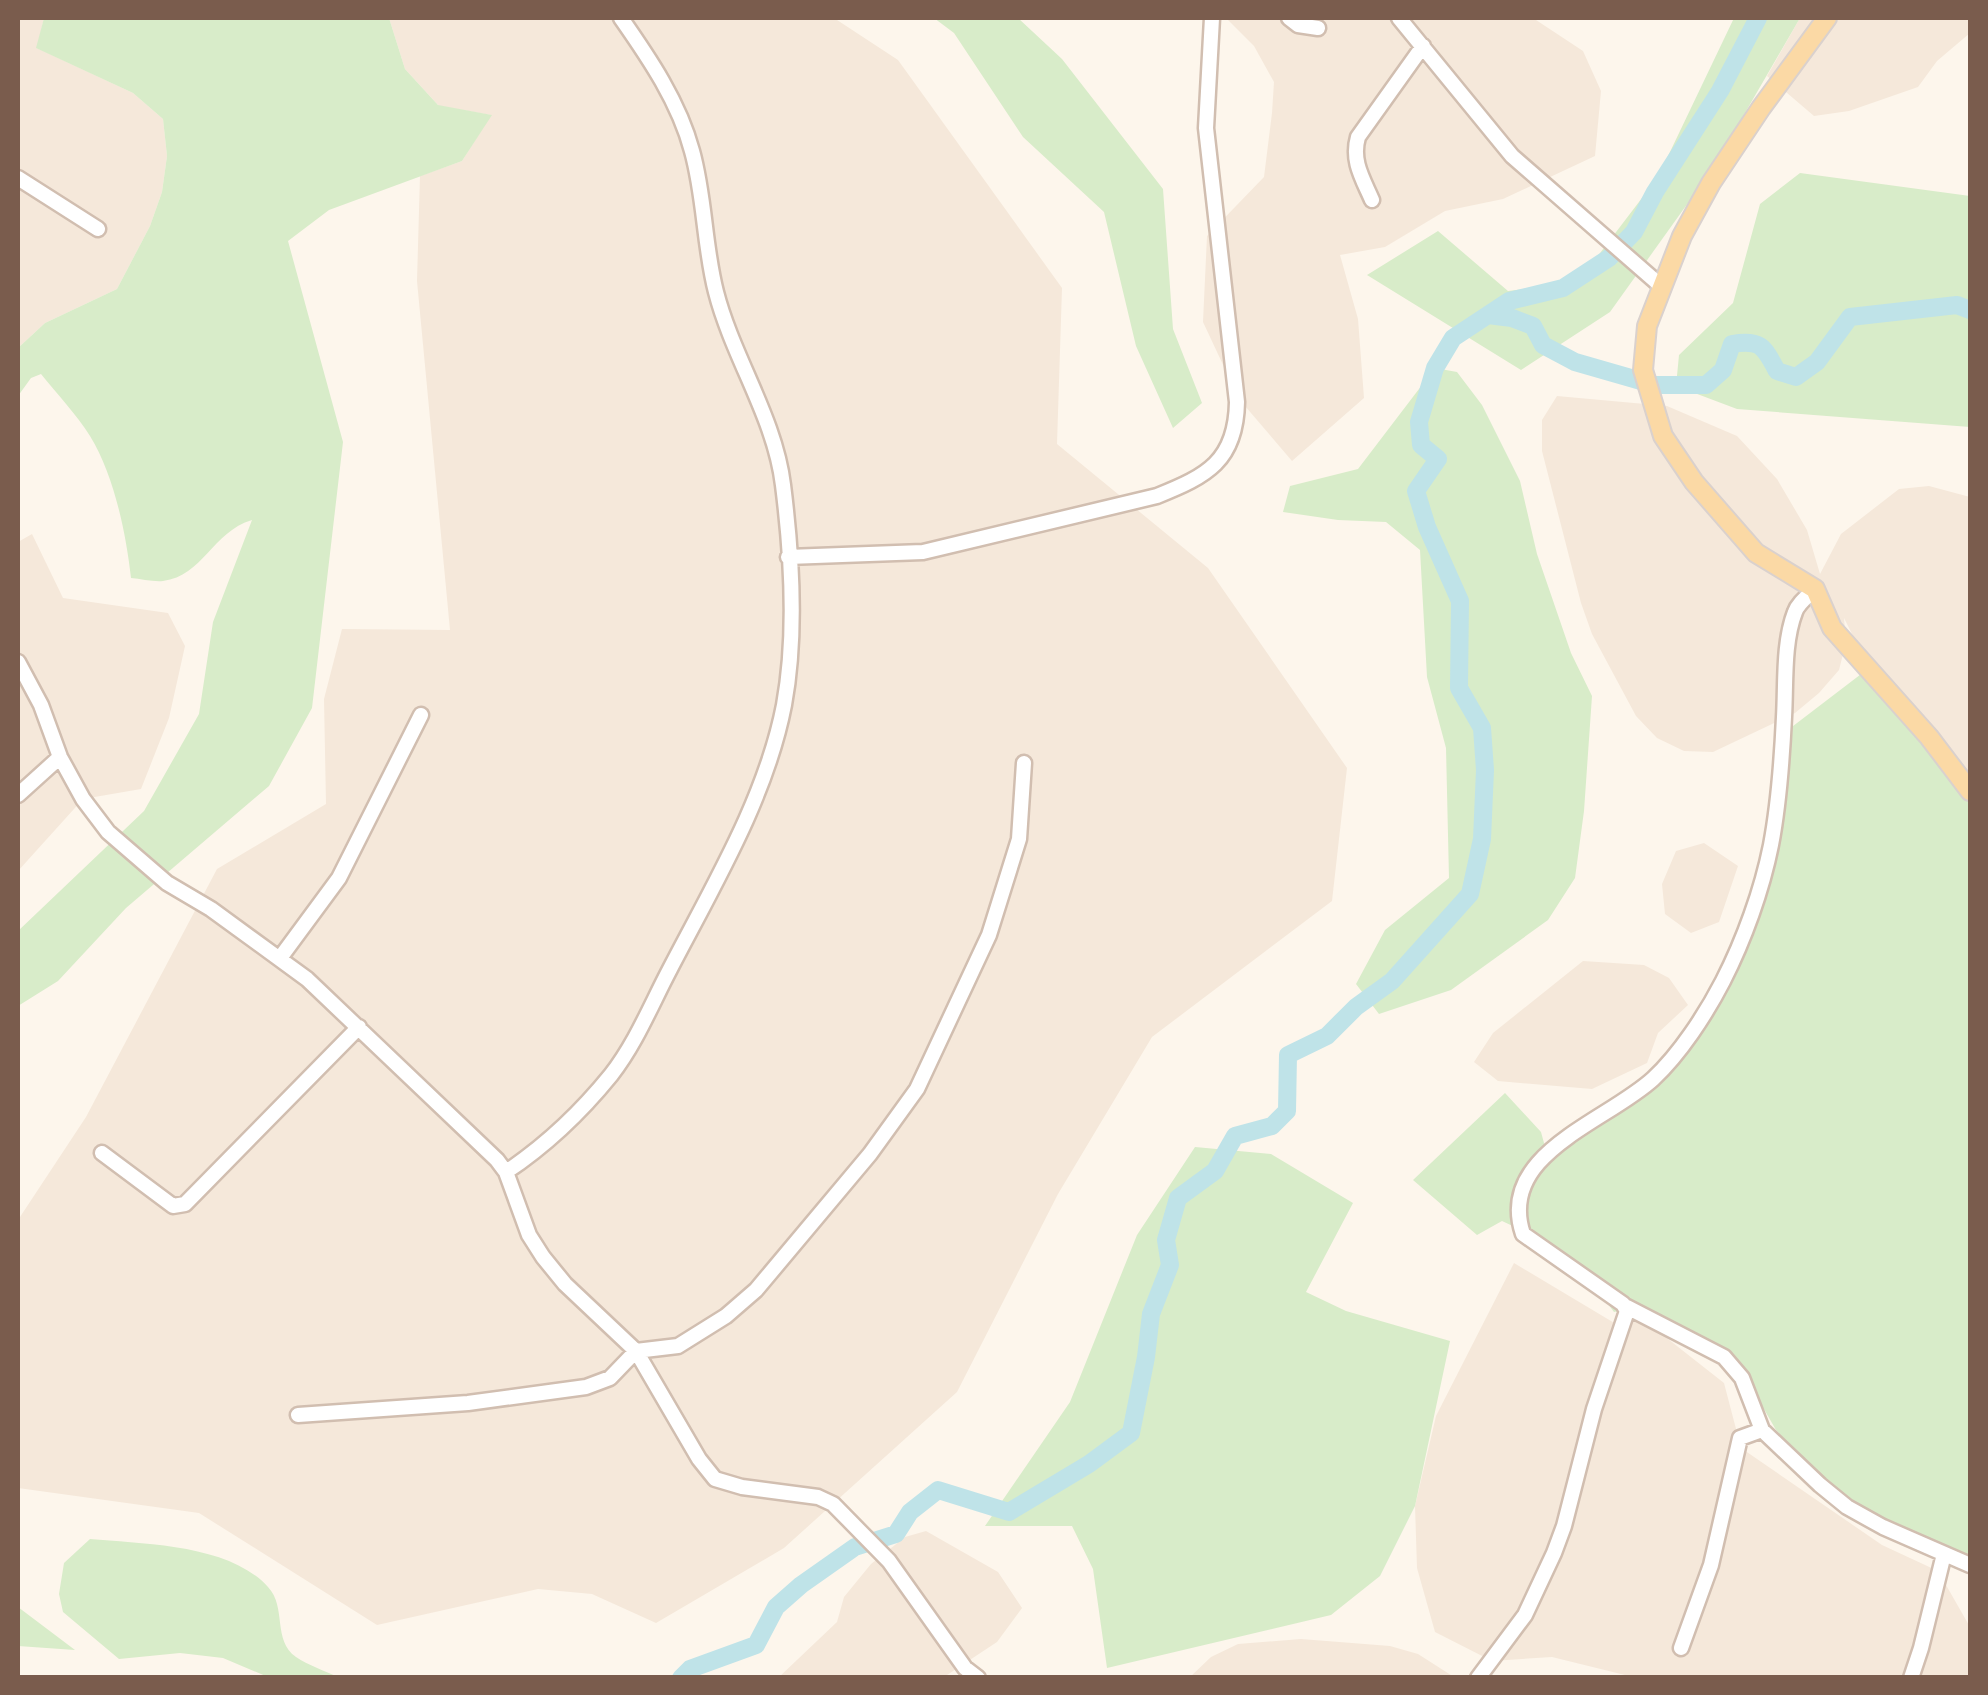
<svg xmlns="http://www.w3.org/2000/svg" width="1988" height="1695" viewBox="0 0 1988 1695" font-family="'Titillium Web',sans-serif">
	<rect width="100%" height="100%" fill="#fdf6ec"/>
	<path fill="#f5e8da" d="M18,18H44L37,48L133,93L163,119L167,156L162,192L150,226L117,289L45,323L18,348Z
		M389,18H834L898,60L1062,288L1057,444L1208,568L1347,768L1332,901L1152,1037L1058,1194L957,1392L784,1548L656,1623L592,1594L538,1589L377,1625L199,1513L18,1488V1220L86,1117L217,869L326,804L324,699L342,629L450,630L417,281L420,176L462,161L491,115L439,106L405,69Z
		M1226,18H1533L1583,51L1601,91L1595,156L1503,199L1445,211L1385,247L1340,255L1358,319L1364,398L1292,461L1239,399L1203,322L1207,236L1264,177L1272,113L1274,82L1254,46Z
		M1800,18H1970V33L1937,61L1918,87L1849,111L1814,116L1767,76Z
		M1557,396L1667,406L1737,436L1777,479L1807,530L1820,574L1841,534L1899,489L1929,486L1970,497V781L1869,668L1844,618L1846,642L1839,670L1819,693L1795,713L1713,752L1684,751L1657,738L1636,716L1592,634L1581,603L1542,451V420Z
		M32,534L63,598L168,613L185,646L169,718L141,789L83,799L18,871V542Z
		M1704,843L1738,866L1719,922L1691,933L1665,914L1662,884L1676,851Z
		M1583,961L1644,965L1669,978L1688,1005L1658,1033L1647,1063L1592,1089L1498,1081L1474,1062L1493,1033Z
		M1514,1263L1616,1324L1635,1314L1660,1327L1668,1339L1724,1383L1741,1448L1882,1545L1938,1571L1970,1627V1677H1633L1552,1657L1492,1661L1435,1632L1417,1568L1415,1506L1436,1416Z
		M926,1531L998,1572L1022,1608L997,1642L944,1677L778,1678L837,1622L844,1597L871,1564L905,1537Z
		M1301,1639L1390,1646L1418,1654L1454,1677H1190L1211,1657L1238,1644Z"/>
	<path fill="#d8ecc9" d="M44,18H389L405,69L438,105L492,115L462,161L329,210L288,241L343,442L312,708L269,786L126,908L58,981L18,1006V931L144,811L199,714L213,622L252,520C212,532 203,576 163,581C154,582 141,579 131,578C126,533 114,475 90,436C76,414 57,394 41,374L31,378L18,396V348L45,323L117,289L150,226L162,192L167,156L163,119L133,93L36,48Z
		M934,18H1018L1062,59L1163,189L1173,329L1202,403L1173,428L1136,346L1104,212L1023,137L954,33Z
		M1734,18H1800L1713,168L1610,312L1521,370L1367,275L1438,231L1508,291L1578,282L1658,177Z
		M1800,173L1970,196V427L1737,409L1676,386L1679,355L1733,303L1760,204Z
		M1435,368L1457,372L1482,405L1520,481L1537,554L1571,653L1592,696L1584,811L1575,878L1548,920L1451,990L1379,1014L1356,984L1385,930L1449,878L1446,748L1427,677L1420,550L1386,522L1338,520L1283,512L1290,486L1358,469Z
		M1869,668L1970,781V1561L1886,1523L1855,1504L1803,1461L1776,1430L1745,1376L1623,1310L1614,1312L1608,1304L1517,1228L1502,1221L1477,1235L1413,1180L1505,1093L1541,1132L1547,1154L1641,1094L1715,994L1765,859L1780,736Z
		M1195,1147L1271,1154L1353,1203L1306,1292L1346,1311L1450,1341L1415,1506L1380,1576L1331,1615L1107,1668L1093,1569L1072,1526H985L1070,1402L1137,1235Z
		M90,1539C144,1544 229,1544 268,1587C287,1607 272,1640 296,1657C308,1665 325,1671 338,1677H268L223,1658L180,1653L119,1659L63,1612L59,1594L64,1563Z
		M18,1607L75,1650L18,1646Z"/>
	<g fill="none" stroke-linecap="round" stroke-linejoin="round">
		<path stroke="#bfe3e8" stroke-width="18" d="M1488,315L1512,318L1533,326L1543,345L1575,362L1655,385H1706L1723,370L1732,344C1761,339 1764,347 1777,371L1796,377L1817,362L1850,317L1957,305L1970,310
			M681,1678L690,1669L756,1645L776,1607L801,1585L855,1547L896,1534L910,1512L938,1490L1009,1512L1089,1464L1131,1433L1146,1357L1151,1314L1170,1265L1166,1240L1178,1198L1215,1171L1235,1136L1272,1126L1287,1111L1288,1055L1327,1036L1356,1007L1392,981L1470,894L1482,839L1485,770L1482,728L1459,688L1460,601L1427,527L1416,491L1438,459L1421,445L1419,422L1435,368L1453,338L1509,301L1563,288L1609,258L1634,232L1655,192L1720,91L1758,18"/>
		<defs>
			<path id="minor" d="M1289,18L1298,25L1318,28
				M1399,18L1512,156L1661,286
				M18,178L98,229
				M1372,200C1363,179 1351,161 1358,137L1423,46
				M788,557L923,552L1157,496C1207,476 1236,461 1237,402L1206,128L1212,18
				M18,662L41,705L60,757L83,799L108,832L167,883L211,909L307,979L497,1160L506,1172L529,1235L543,1257L565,1284L636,1351L699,1459L715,1479L742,1487L818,1497L833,1504L889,1561L965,1668L978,1678
				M18,795L60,757
				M280,958L339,878L421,715
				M102,1153L173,1206L185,1204L359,1027
				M506,1172C545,1146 581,1112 611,1075C636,1043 651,1005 670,969C713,886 766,798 784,705C797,635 792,556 783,485C775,418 733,358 716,292C704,246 705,197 692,151C679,102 649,58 621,18
				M1625,1306L1724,1357L1742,1378L1762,1430L1820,1485L1847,1507L1883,1527L1970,1565
				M298,1415L468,1403L586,1387L610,1378L636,1351L678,1346L726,1316L756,1290L870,1154L917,1089L989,935L1019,839L1024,763
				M1681,1648L1711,1565L1740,1438L1762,1430
				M1478,1678L1525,1615L1554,1553L1564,1526L1594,1409L1627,1311L1623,1304L1523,1234C1496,1154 1606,1122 1653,1079C1680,1054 1706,1014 1723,981C1744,940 1762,890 1771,845C1779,803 1782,760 1784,717C1786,683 1783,643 1795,612C1798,603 1808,596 1815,589
				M1911,1678L1921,1648L1944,1554"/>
			<path id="major" d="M1827,18L1761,108L1711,183L1682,236L1647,326L1643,370L1663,436L1694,482L1756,553L1815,589L1832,628L1929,737L1970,791"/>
		</defs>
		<use href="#minor" stroke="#d1beb0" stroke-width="19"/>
		<use href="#major" stroke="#dad1cd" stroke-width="22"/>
		<use href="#minor" stroke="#fff" stroke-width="14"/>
		<use href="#major" stroke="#fbd9a5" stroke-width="18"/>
	</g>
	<rect width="1988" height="1695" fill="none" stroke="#7a5c4d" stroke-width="40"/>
</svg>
